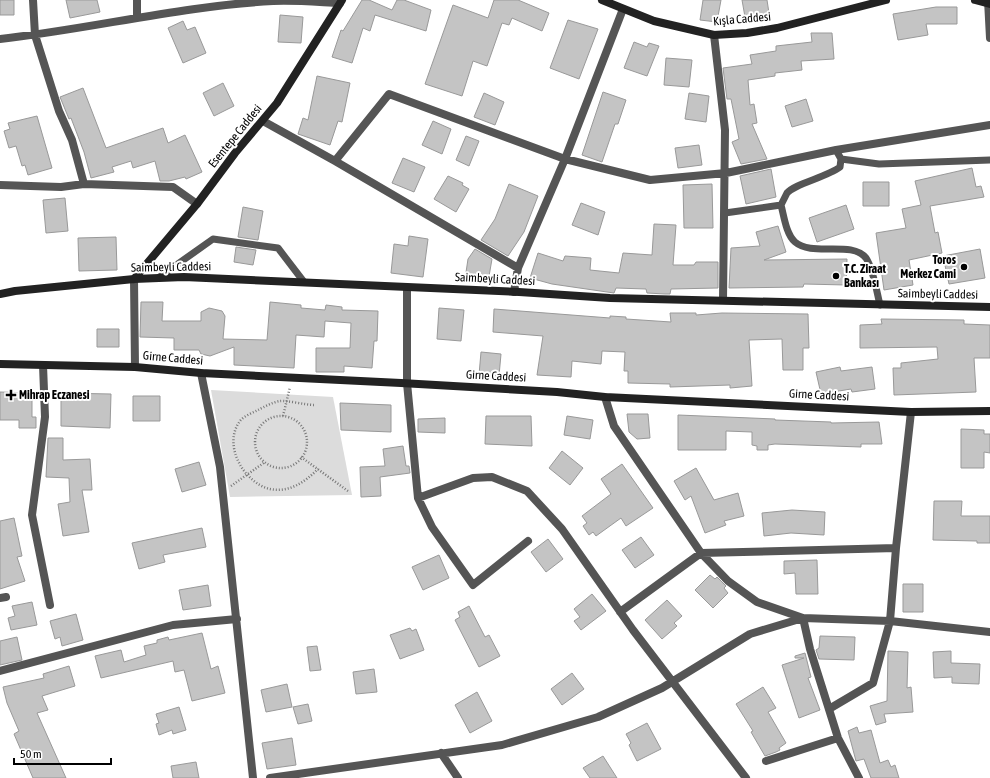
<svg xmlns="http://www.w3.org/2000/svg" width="990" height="778" viewBox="0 0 990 778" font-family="'Asap Condensed',sans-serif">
	<rect width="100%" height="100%" fill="#fff"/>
	<path fill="#dcdcdc" d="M211,390L333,397L352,495L230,497Z"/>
	<path fill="#c4c4c4" stroke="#999" d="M0,0H14V15H0Z
		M66,0H97L100,12L70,18Z
		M362,0H369L392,10L397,0H404L431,10L426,31L375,15L370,31L363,28L352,63L332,57L341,30L343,31Z
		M494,0H518L549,13L542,31L512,18L509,25L502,23L487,66L473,61L462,96L425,84L453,5L488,18Z
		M703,0H721L717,22L700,20Z
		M742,0H767L769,13L745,17Z
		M936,7H957V24H926L928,35L898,40L893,14Z
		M280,15L303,17L301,43L278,42Z
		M568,20L598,29L579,79L550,68Z
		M183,21L187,30L195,27L206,53L183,63L168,28Z
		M811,33H832L834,59L801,61L802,70L775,73V76L748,80L750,105L754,104L757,123L752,124L767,159L741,164L732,142L739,139L731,99H727L723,68L752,64L750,55L776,51V46L812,42Z
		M634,42L647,47L649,43L659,46L647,76L624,68Z
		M666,58L692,60L689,87L664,85Z
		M317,76L350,83L342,122L338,121L330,145L298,134L303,118L308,120Z
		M223,83L234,106L214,116L203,93Z
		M83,88L106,148L163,128L168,143L185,135L202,172L186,179L185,177L169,181H160L155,161L133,168L131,161L112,167L114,172L91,178L84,152L71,118L69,119L60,97Z
		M603,92L626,100L618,124H615L602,162L582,155Z
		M484,93L504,102L495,125L474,117Z
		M689,93L709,96L706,122L685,119Z
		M806,99L813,121L792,127L785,106Z
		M37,116L52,168L28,175L25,165L22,166L16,146L9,148L4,131L10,129L8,123Z
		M433,121L451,129L442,154L422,145Z
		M466,136L479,141L469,166L456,160Z
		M699,145L702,165L678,168L675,148Z
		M403,158L425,167L414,192L392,183Z
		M972,168L976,187L981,186L984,197L930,206L935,233L938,232L942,253L909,260L913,285L884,290L876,233L906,228L902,209L921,205L915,181Z
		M771,169L776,197L746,204L740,176Z
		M448,176L463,183L462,185L469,189L456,212L434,199Z
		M863,182H889V206H863Z
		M509,184L538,196L524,232L508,256L481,240L495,219Z
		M712,184L713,228H684L683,185Z
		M65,198L68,231L46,233L43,200Z
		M581,203L605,212L598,235L572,225Z
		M846,205L854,229L817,242L809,218Z
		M243,207L263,211L258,240L238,237Z
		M654,224L676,225L673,265H694L696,262H718V288L671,289L670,294H665L647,293L646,289L616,288L614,293L552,284L530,278L538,253L563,261L565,256L591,258L590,270L619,273L623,253L652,255Z
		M778,226L786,252L764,260L847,259L846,285L804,284L803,287L729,288L731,248L760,246L756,232Z
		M409,236L428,239L423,277L391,273L394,244L408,246Z
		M116,237L117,270L79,271L78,238Z
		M236,247L256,250L253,265L234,262Z
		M475,249L492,259L488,282L465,279L468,259Z
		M980,249L985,278L949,284L943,256Z
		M141,302H163L162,321H201V312L209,308L222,311L225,316L223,339L267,340L270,302L301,305V308L325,310L326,305L342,307V310L378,311L377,341H374L372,368L344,366V372H316V348H350L351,323L325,321L324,337L296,335L294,368L234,365V347L210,356L201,354L199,350H174V338L140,337Z
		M439,308L464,310L461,341L437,339Z
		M494,309L610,318V316L626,317V319L671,322L670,313H696V315L722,313L808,314L809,348H803V370H783L782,339L749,340L752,386L730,388V385L670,387V384L628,383V371H624L625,352L602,351L601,364L572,361L571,377L537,375L543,336L493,332Z
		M881,319L964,320V324L990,325V358H974L976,392L894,395L893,368H901V363L938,359L937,347L860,348V325L882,324Z
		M97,329H119V347H97Z
		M481,352L501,354L499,376L479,375Z
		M840,367L841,371L872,367L875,389L852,392L851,389L821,394L816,372Z
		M0,392L32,393V417H36V428H19V420H0Z
		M61,393L111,394L110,428L61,426Z
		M133,396H160V421H133Z
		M340,403L391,405V432L341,430Z
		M627,414H648L650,438L637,439L629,432Z
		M678,415L775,419V420L831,422V423L879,422L882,444H861V447L775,444L768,445V450H757V446L752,445V432L726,431V450H678Z
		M486,416H531L532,446L485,444Z
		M567,416L593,420L590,439L564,435Z
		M445,418V433L418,432V419Z
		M961,429L984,430V434H990V453L984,452V468H961Z
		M48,438H63V460L90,459L92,490H82L89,532L63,536L58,504L70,502L69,478L46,477Z
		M403,446L406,466H409L410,473L380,477L381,496L361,497L360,467L385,466L383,449Z
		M562,451L583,468L570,485L549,468Z
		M199,462L206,485L182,492L175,469Z
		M622,464L653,508L626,526L621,518L596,536L593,532L589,535L583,526L587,523L582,516L611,494L601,479Z
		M696,468L714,500L738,493L744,516L724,521L726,525L705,533L691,496L685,500L674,481Z
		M934,501H962L961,516H990V543H977V541L933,540Z
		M792,510L825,512L824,535L791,533L764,536L762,513Z
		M14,518L22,556L17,557L25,581L0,589V521Z
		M202,528L206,547L163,555L165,562L139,569L132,543Z
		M641,537L654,555L635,568L622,550Z
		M548,539L563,559L546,572L531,552Z
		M439,555L449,578L423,590L412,567Z
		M817,560L818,594H796L795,573L784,574V561Z
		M710,575L715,579L717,577L726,586L724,588L728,593L713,608L695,590Z
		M903,584H923V612H903Z
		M208,585L211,606L183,610L179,590Z
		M592,594L606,611L581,630L574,621L580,617L574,609Z
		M667,600L682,616L674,623L677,626L662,639L645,620Z
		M32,602L37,625L11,630L8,618L15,616L12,606Z
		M469,606L485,637L489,635L500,656L479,667L455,620L460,617L458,612Z
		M76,614L83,640L62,646L60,637L55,639L50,621Z
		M410,628L412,631L416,629L424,650L400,659L390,635Z
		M202,633L211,669L218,666L225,693L192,701L184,670L175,672L173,661L101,678L95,656L121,650L124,662L146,655L144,646L157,643V640L168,637L169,640Z
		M820,636L855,637L854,660L819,659L816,650L819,648Z
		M17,637L22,660L0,665V641Z
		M317,646L321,670L310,671L307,647Z
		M888,651L908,652L907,688L911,687L913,712L884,714L886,722L876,725L870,706L887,701Z
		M951,651V663L980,664L979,684L952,683V677L934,678L933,652Z
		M805,653L811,677L808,678L820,710L799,718L782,665L804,658H795V656Z
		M69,666L75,686L42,696L48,710L37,713L66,778H33L14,734L19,731L7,703L3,687L44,678L43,674Z
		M374,669L377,692L356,694L353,672Z
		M572,673L584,689L562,705L551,689Z
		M287,684L292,707L266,712L261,690Z
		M763,687L776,708L768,712L786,743L779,748L780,750L776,752L765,756L751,732L753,731L736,704Z
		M477,692L492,721L470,733L455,705Z
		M308,704L312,721L298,724L293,707Z
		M179,707L186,730L173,734L172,730L159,735L156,724L159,723L156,714Z
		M647,723L661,749L637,761L629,745L631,743L626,734Z
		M857,727L859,733L871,730L880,763L888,760L891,767L895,765L899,778H871L864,759L856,761L848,731Z
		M292,738L296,765L267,769L262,743Z
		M603,756L617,778H590L583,768Z
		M196,762L199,778H173L171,766Z"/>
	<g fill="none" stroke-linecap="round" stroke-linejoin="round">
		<path stroke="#777" stroke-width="2.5" stroke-dasharray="1 2" stroke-linecap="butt" d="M314,405C306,405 286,400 280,401C273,402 264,407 258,410C252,413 244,416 240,421C222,445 244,483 270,489C289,493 305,482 318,469
			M283,416L290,387
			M255 442a26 26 0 1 1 52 0a26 26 0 1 1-52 0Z
			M301,457L348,491
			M231,486L265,462"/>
		<path stroke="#555" stroke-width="7" d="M836,150L841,159L840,167C827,177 794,184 787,193C785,197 783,201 781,205C784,216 786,234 795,242C812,257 852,240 866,258C873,268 877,293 880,305
			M841,159L879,164L990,160
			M725,213L781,205
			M158,278L213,239L278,248L304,282"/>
		<path stroke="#555" stroke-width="8" d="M33,0L35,35L59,111L72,140L84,184
			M988,0L990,38
			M137,17V0
			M714,35L725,130L723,300
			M0,39C91,29 181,6 273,1C295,0 318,2 340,3
			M263,121L335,161L518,268
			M335,161L389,94L565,159L650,180L726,173L836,150L990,125
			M0,185L61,187L84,184L173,187L197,204
			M134,279L135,367
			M407,288V383L418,498L432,527L473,585L528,541
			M514,292L518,268L565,159L623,9
			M43,365L45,417L32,515L50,605
			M201,373L220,467L253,778
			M605,397L614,426L701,553L728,581L757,602L803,618L890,621L990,632
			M418,498L473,478L492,477L527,491L562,529L633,630L746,778
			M0,598L6,597
			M620,612L701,553L896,548
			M0,671L173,625L237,619
			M829,709L873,683L890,621L896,548L911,412
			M441,753L458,778
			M766,761L838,738
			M270,778L502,745L598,717L662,688L750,634L803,618L810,649L838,738L859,778"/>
		<path stroke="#222" stroke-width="8" d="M602,0L654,21L714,35L747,33L777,28L886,0
			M975,0L990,4
			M134,279L197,204L235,153L277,103L342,0
			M0,294L15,291L134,279L184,277L519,292L610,298L990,307
			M0,364L135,367L201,373L401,383L557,392L605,397L911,412L990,411"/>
	</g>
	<g fill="#000" stroke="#fff" stroke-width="1.5">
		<circle cx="964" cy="267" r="4"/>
		<circle cx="836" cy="276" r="4"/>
		<path d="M9 389h4v4h4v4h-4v4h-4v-4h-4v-4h4z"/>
	</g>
	<g text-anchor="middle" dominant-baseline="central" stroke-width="4" stroke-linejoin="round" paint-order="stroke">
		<g font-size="12" fill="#000" stroke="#fff">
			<text transform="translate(742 19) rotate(-5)">Kışla Caddesi</text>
			<text transform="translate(235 136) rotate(-51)">Esentepe Caddesi</text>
			<text transform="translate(171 267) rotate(-1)">Saimbeyli Caddesi</text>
			<text transform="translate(495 279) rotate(3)">Saimbeyli Caddesi</text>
			<text transform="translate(938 294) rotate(1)">Saimbeyli Caddesi</text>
			<text transform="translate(173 358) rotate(5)">Girne Caddesi</text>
			<text transform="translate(496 376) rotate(3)">Girne Caddesi</text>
			<text transform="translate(819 395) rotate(3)">Girne Caddesi</text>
		</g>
		<g font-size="12" font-weight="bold" fill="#000" stroke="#fff" text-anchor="start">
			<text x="956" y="260" text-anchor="end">Toros<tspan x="956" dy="14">Merkez Cami</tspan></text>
			<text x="844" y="269">T.C. Ziraat<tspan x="844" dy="14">Bankası</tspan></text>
			<text x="19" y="395">Mihrap Eczanesi</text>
		</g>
	</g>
	<path d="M14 758v6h97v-6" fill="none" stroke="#000000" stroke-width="2"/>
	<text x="20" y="758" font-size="12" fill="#000000" stroke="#ffffff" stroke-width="3" paint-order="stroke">50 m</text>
</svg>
